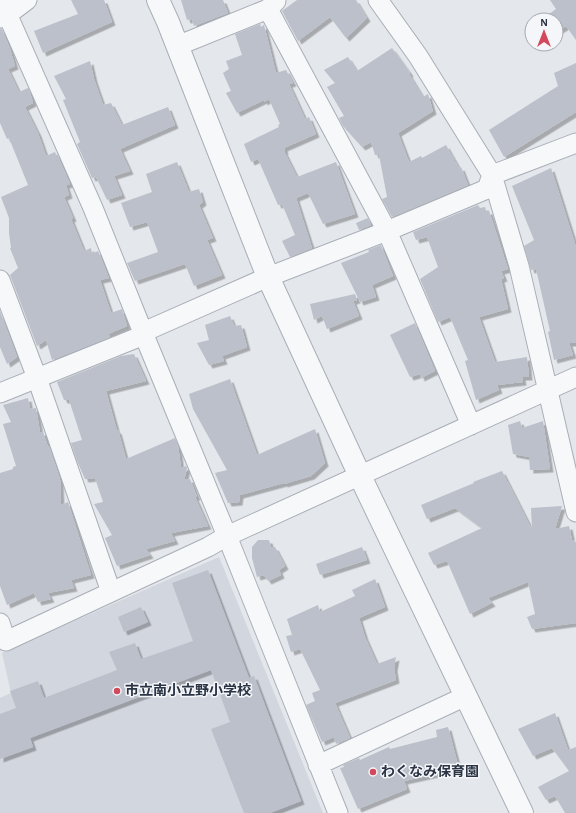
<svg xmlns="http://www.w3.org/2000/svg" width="576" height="813" viewBox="0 0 576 813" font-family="'Alegreya Sans','Noto Sans JP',sans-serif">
	<defs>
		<filter id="shadow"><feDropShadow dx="3.5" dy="3.5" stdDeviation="0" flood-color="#0004"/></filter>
	</defs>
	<rect width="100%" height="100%" fill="#e4e7ec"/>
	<path fill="#d2d6de" d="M219,557L323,813H0V698L11,693L2,653Z"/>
	<path fill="#bbc0ca" filter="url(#shadow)" d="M71,0H104L112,22L43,53L34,31L78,14Z
		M181,0H223L228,13L194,26L192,19L187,20Z
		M297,0H356L367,18L346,38L330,17L298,41L282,11Z
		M550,0H576V40L566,26L556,32V20H541L556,9Z
		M260,24L261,27L264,25L276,73L286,70L293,83L289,84L305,119L309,117L316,134L284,148L285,151H284L297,177L336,162L355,214L323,224L308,193L296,198L312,248L290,257L282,241L295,235L282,204L278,205L258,159L251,162L244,144L279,127L278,125L280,124L269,99L264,102V100L237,113L226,93L231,91L223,73L229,69L226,61L242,55L235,34Z
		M0,29H2L10,49L15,66L8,69L19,92L28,88L29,89L33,103L25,107L38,133L46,156L55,152L56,155L57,154L70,184L66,185L69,195L64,197L73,218L71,219L84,251L91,248L92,254L98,251L109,278L100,280L111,313L122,309L127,326L108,334L110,337L52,360L46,340L37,346L10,275L18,268L10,248H11L9,233V218L1,197L28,185L9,138L7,139L0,123Z
		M392,48L410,73L409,74L423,97L428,94L433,111L398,133L409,162L421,156L422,158L446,145L459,168L461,167L468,185L392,217L382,199L387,197L379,155H375L371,142L362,147L343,126L339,118L344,116L327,87L335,83L324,70L348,57L357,71Z
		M90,61L94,79L103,105L111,103L122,125L168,107L175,125L120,149L130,171L114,176L122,195L107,200L96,177L92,178L77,144L80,142L63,100L66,99L54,76Z
		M576,63V112L504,157L489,130L558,86L554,73Z
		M177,162L189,192L199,189L203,202L199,205L213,238L207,240L222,275L194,286L185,264L135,281L127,263L158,252L147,222L130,227L121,203L152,192L146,174Z
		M551,168L576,247V343H569L573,355L554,360L548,332L550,331L536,269L531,270L524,246L534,240L512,186Z
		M478,205L480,208L485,207L486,211H489L508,269L501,271L504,278L501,279L508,309L479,317L495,362L527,357L529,377H522L523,382L497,385L499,390L476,400L465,361L468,360L450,317L438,322L420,279L438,267L427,237L416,240L413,232Z
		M368,218L371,225L359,230L356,223Z
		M381,245L393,276L372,285L376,297L360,302L341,263L369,252L368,250Z
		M355,294L357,300L353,301L359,316L327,329L322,316L314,320L310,304Z
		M0,311L17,357L7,364L0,347Z
		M230,316L234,326L241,325L247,347L222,356L224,361L209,365L197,343L209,340L205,325Z
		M415,323L435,371L421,378L420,374L410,377L390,335Z
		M134,354L146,381L106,391L117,431L118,430L126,459L175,438L178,445L181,468L186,466L187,468L184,480L190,479L197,497H195L208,526L171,533L175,541L146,549L150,555L117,566L105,538L112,535L94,504L103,502L95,478L85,479L77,461L71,443L82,440L69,400H64L57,382L121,356Z
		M230,379L257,455L315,429L325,463L311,476L284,484V483L240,495L239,502L228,503L215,473L227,470L193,409L189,394Z
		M28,398L30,409L36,408L40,432H43L48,447L49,446L60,479L61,505L68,502L91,575L71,580L74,588L48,593L51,599L38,602L34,593L7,605L0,586V473L13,469V467L16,466L3,424L11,422L3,405Z
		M520,421L522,428L543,421L550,469L530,470L529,457L513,454L508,425Z
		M502,471L532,530L531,508L562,506L555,529L569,526L572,540H574L576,548V623L532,629L527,617L535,614L528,582L488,598L492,603L470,614L447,561L434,565L428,553L482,528L455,508L427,519L421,505L474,483L473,482Z
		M258,540H269L271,547H275L285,566L279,570L281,575L268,581L264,575L257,577L252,558V547Z
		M362,547L367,560L320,575L316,564Z
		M208,570L249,678L254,676L301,801L270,813H244L211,729L230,722L211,670L30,738L33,747L0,759V714L16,708L10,691L38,681L44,698L117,670L109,652L135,643L141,659L193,641L172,583Z
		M375,579L385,607L359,618L365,637L377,664L396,657L394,668L396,680L335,703L350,738L336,744L334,737L322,742L306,705L315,701L312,693L320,690L300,649L291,652L286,636L292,635L287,619L318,605L320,612L355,596L352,590Z
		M141,607L148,622L124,632L118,617Z
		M555,713L568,750L576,747V813H565L555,796L546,800L538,787L569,771L552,748L533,756L518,729Z
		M448,727L459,769L404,781L407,789L358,809L340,768L344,767L343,765L359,758L360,760L389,747L390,749L437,737L436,730Z"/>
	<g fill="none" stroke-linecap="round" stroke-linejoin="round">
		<defs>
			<path id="minor" d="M1,0L93,208L144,335L227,536L338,813
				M378,0L418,56L492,175L519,266L576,512
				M268,9L387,231L471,425
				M0,18L7,15L27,0
				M177,46L268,9L276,1
				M0,280L37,378L111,592
				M0,393L144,335L148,330L268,277L387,231L487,189L492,175L576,143
				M0,623L6,641L208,547L227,536L576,377
				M318,765L466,696"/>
			<path id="tertiary" d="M158,0L168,22L268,277L360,476L522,813"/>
		</defs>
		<use href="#minor" stroke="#a9aeb7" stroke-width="21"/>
		<use href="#tertiary" stroke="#a9aeb7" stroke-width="24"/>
		<use href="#minor" stroke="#f7f8fa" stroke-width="19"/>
		<use href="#tertiary" stroke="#f7f8fa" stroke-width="22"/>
	</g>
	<g fill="#d1495b" stroke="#f4f6f9" stroke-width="1.5">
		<circle cx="117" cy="691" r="4"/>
		<circle cx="373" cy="772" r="4"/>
	</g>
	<g text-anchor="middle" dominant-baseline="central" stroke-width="3" stroke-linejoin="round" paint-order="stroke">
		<g font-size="14" font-weight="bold" fill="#2b3445" stroke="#f4f6f9" text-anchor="start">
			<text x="125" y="691">市立南小立野小学校</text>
			<text x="381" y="772">わくなみ保育園</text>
		</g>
	</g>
	<g transform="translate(544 32)"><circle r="19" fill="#f4f6f9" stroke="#a4a8b1"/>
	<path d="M0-3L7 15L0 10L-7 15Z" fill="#d1495b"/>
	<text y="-6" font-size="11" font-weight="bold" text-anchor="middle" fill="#2b3445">N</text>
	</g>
</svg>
